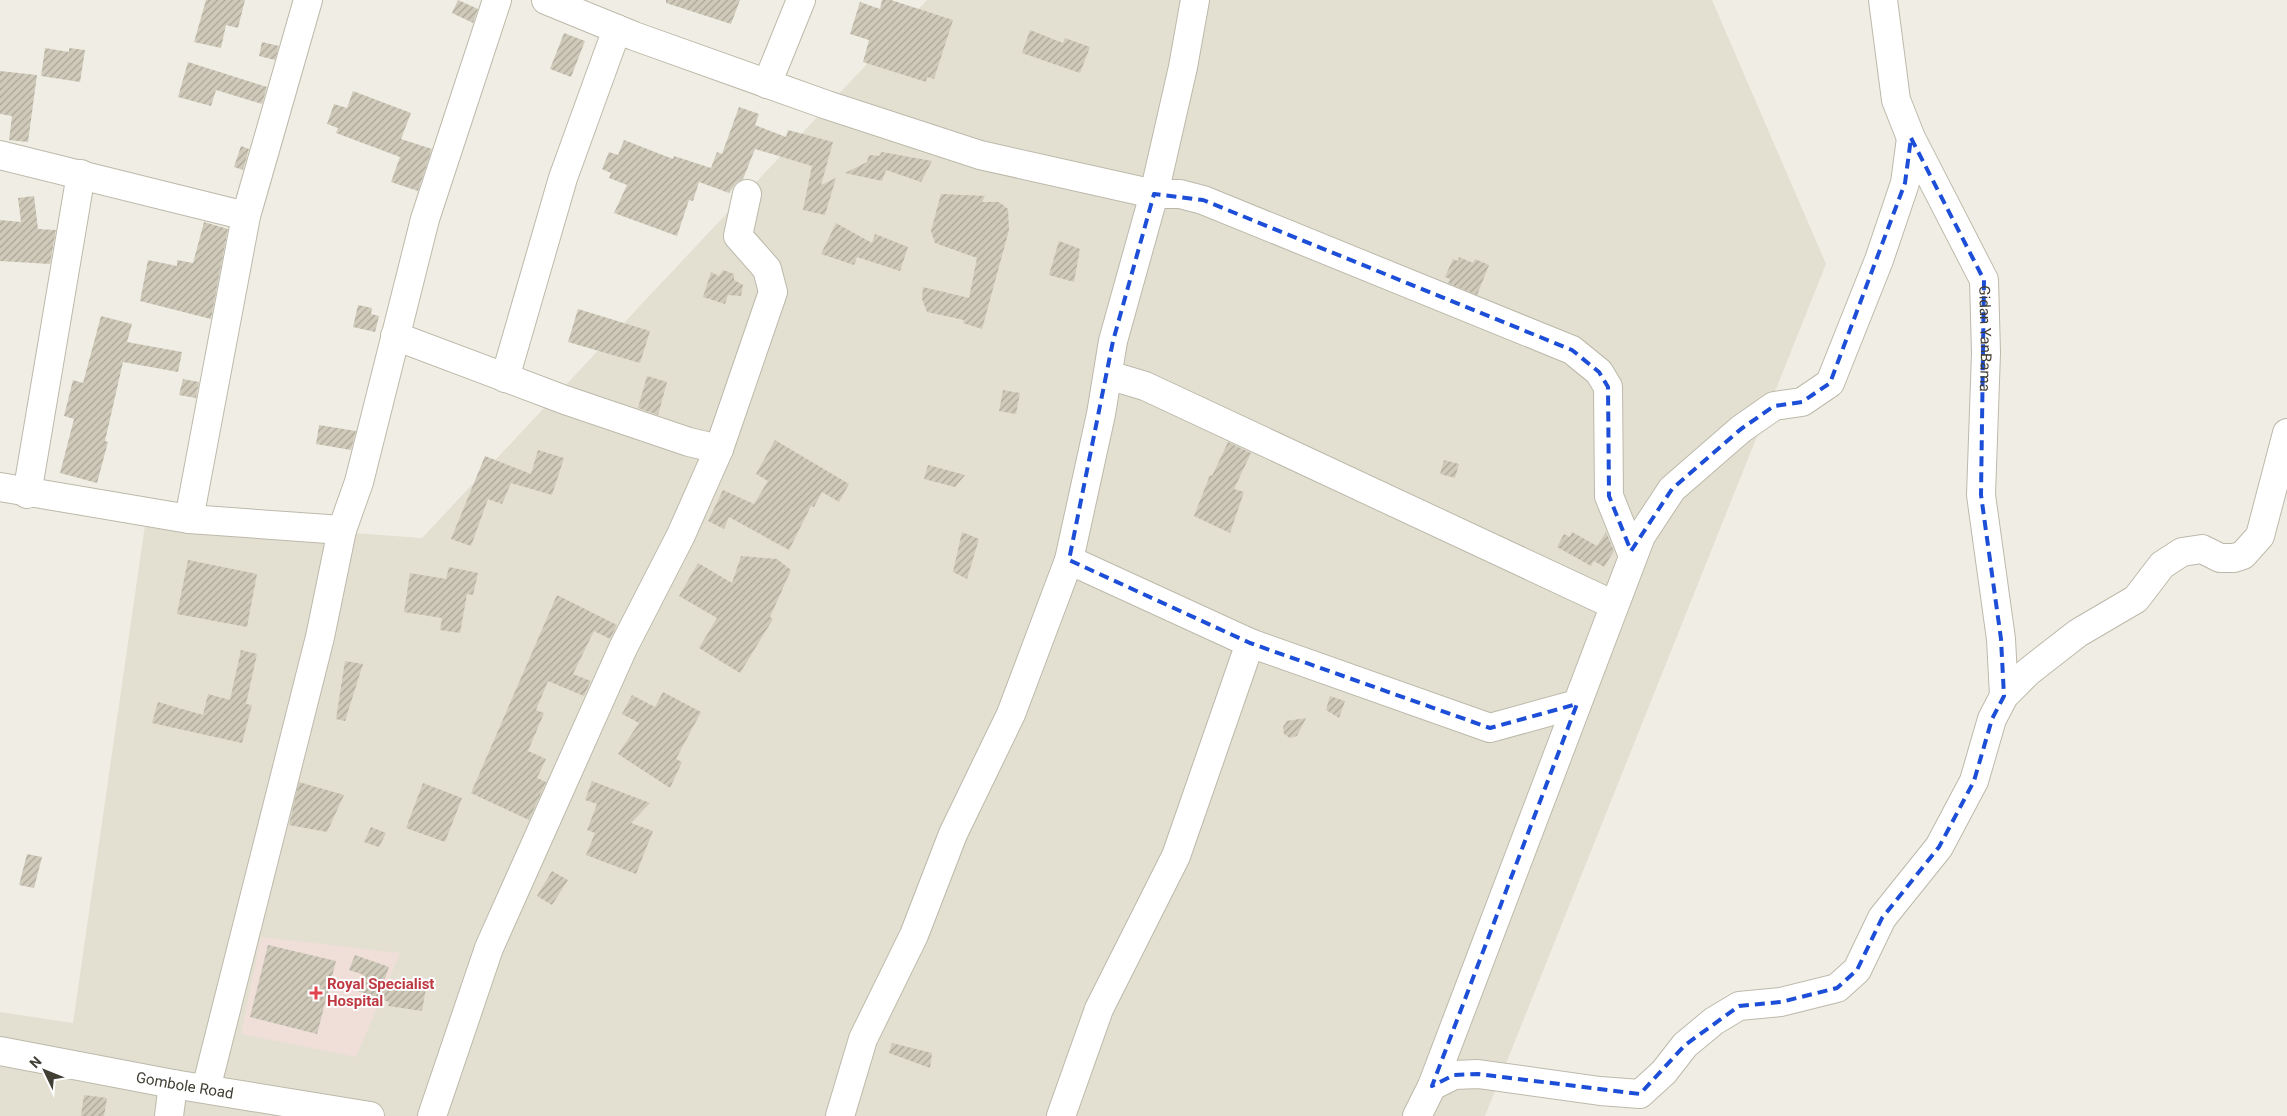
<svg xmlns="http://www.w3.org/2000/svg" width="2287" height="1116" viewBox="0 0 2287 1116" font-family="Roboto,sans-serif">
	<defs>
		<pattern id="building-hatch" width="6" height="6" patternUnits="userSpaceOnUse" patternTransform="scale(1.25)"><rect width="6" height="6" fill="#d0caba"/><path d="M-1 1l2-2M0 6l6-6M5 7l2-2" fill="none" stroke="#aaa598"/></pattern>
	</defs>
	<rect width="100%" height="100%" fill="#f0eee4"/>
	<path fill="#e3e0d2" d="M927,0H1712L1826,264L1485,1116H0V1012L73,1023L146,518L422,538Z"/>
	<path fill="#f0ded8" d="M261,937L400,953L356,1057L241,1034Z"/>
	<path fill="url(#building-hatch)" d="M206,0H245L238,28L226,25L221,48L194,42Z
		M458,0L478,9L473,23L452,13Z
		M666,0H740L731,24L666,3Z
		M882,0H891L953,20L934,79L927,77L926,82L863,62L869,40L850,34L860,2L880,9Z
		M1030,30L1063,43L1065,38L1090,47L1080,73L1022,53Z
		M564,33L585,41L571,77L550,69Z
		M262,42L279,46L275,60L259,56Z
		M45,48L69,52V48L85,50L80,82L41,76Z
		M188,62L267,87L262,104L216,90L211,106L178,97Z
		M0,71L37,75L28,142L9,140L12,116L0,114Z
		M353,91L411,113L401,139L432,149L418,191L391,182L400,157L336,133L338,128L327,124L334,104L347,108Z
		M739,107L759,114L755,125L786,137L788,130L833,142L821,185L836,178L825,215L803,210L812,166L755,149L743,179L736,183L729,193L699,182L693,201L689,200L677,236L614,213L627,185L609,178L611,173L602,169L609,152L618,155L624,140L673,159L674,156L711,168L717,152L722,154Z
		M241,146L249,149L243,170L234,167Z
		M882,152L932,161L921,182L886,170L882,181L845,173L867,162L869,155L879,156Z
		M941,194L985,196L982,202H999L1008,209L1009,230L982,329L963,323L964,320L927,312L922,299L923,287L969,298L977,258L935,243L931,231Z
		M34,196L38,229L56,230L50,264L0,261V220L21,222L18,198Z
		M204,222L228,229L211,319L140,301L148,260L177,266V260L193,263Z
		M836,223L872,243L875,234L908,247L900,271L857,257L854,265L821,254Z
		M1059,241L1080,249L1074,282L1049,275Z
		M1459,257L1473,263L1475,259L1489,265L1477,295L1448,283L1450,279L1445,277L1453,259L1458,261Z
		M723,270L734,274V280L743,285L741,296L728,295L725,304L703,297L711,272L719,276Z
		M358,305L372,308L371,314L379,316L375,332L353,327Z
		M578,309L650,331L640,363L568,342Z
		M101,316L132,324L127,342L182,352L178,372L123,362L105,441L108,442L97,483L60,473L74,419L64,416L73,380L83,383Z
		M647,376L667,382L658,415L638,408Z
		M183,379L199,382L196,398L179,395Z
		M1003,390L1020,393L1016,414L999,411Z
		M319,425L356,431L351,450L316,444Z
		M775,440L849,484L839,502L822,492L814,507L811,506L789,550L729,517L724,529L708,521L723,490L754,504L768,481L756,474Z
		M1228,442L1251,453L1234,489L1244,492L1230,533L1194,516L1210,475L1212,476Z
		M538,450L564,458L552,495L511,483L502,504L488,499L471,546L451,539L485,456L531,474Z
		M1444,460L1459,464L1455,478L1440,474Z
		M928,465L965,475L955,487L924,479Z
		M962,532L979,539L967,579L953,572Z
		M1572,532L1597,546L1606,532L1614,551L1604,567L1594,561L1591,566L1557,547L1564,534L1570,537Z
		M741,556L777,559L791,570L770,617L773,619L740,673L699,648L717,618L679,596L698,563L732,583Z
		M188,560L257,574L247,627L177,614Z
		M449,567L478,573L473,595L467,594L460,633L440,630L442,618L404,612L410,573L446,579Z
		M557,595L617,625L610,639L594,631L573,674L591,681L584,696L548,681L536,710L544,713L528,751L546,759L537,778L546,782L529,820L471,793Z
		M241,650L257,654L246,704L252,705L242,743L152,723L158,702L203,715L208,694L230,700Z
		M345,661L363,664L345,721L336,719Z
		M663,692L701,712L676,759L682,762L670,788L618,754L639,723L622,714L632,695L655,707Z
		M1330,696L1345,701L1339,718L1326,710Z
		M1306,718L1297,736L1290,738L1284,734L1283,727L1287,721Z
		M592,781L650,803L631,823L653,831L636,874L586,855L595,833L587,830L597,804L585,800Z
		M299,782L344,795L327,832L289,825Z
		M423,783L462,798L445,842L406,828Z
		M371,827L386,833L379,847L364,842Z
		M27,854L42,857L34,888L19,885Z
		M552,871L568,880L552,905L537,896Z
		M268,945L336,961L317,1034L250,1017Z
		M355,955L389,967L384,981L426,988L422,1011L388,1006L389,1002L358,991L364,975L349,970Z
		M892,1043L932,1053L930,1068L889,1053Z
		M84,1095L107,1098L104,1116H81Z"/>
	<g fill="none" stroke-linecap="round" stroke-linejoin="round">
		<defs>
			<g id="minor">
				<path d="M546,0L634,36L827,105L980,155L1154,194H1180L1203,200L1572,350L1599,372L1608,387L1609,496L1633,556"/>
				<path id="s1" d="M1883,0L1896,100L1911,138L1984,280L1986,353L1981,495L2001,639L2004,696"/>
				<path d="M767,84L801,0"/>
				<path d="M0,155L246,216"/>
				<path d="M395,336L565,400L689,442L719,449"/>
				<path d="M1108,375L1145,386L1614,605"/>
				<path d="M505,378L563,178L617,29"/>
				<path d="M0,487L189,519L342,530"/>
				<path d="M27,494L81,174"/>
				<path d="M189,519L246,216L308,0"/>
				<path d="M1069,560L1250,643L1490,728L1577,704"/>
				<path id="s2" d="M0,1051L173,1084L370,1116"/>
				<path d="M1432,1086L1454,1075L1478,1074L1600,1091L1640,1094L1664,1072L1685,1045L1714,1021L1739,1006L1781,1002L1837,988L1857,970L1882,918L1939,847L1974,781L1992,719L2004,696L2028,672L2078,633L2136,599L2162,565L2182,552L2202,549L2220,558H2234L2243,555L2260,536L2287,433"/>
				<path d="M206,1089L320,637L342,530L359,482L425,219L497,0"/>
				<path d="M169,1116L173,1084"/>
				<path d="M432,1116L489,948L623,648L681,535L719,449L773,292L767,269L738,236L747,194"/>
				<path d="M840,1116L863,1039L914,935L953,834L1011,714L1069,560L1101,414L1113,341L1154,194L1183,67L1195,0"/>
				<path d="M1061,1116L1099,1009L1176,856L1250,643"/>
				<path d="M1417,1116L1432,1086L1641,536L1672,489L1741,429L1774,406L1802,402L1830,383L1879,260L1905,183L1911,138"/>
			</g>
		</defs>
		<use href="#minor" stroke="#bdb9aa" stroke-width="30"/>
		<use href="#minor" stroke="#fff" stroke-width="28"/>
	</g>
	<path fill="none" stroke="#1d4ed8" stroke-width="4" stroke-dasharray="10 6" stroke-linejoin="round" d="M1911,138L1984,280L1981,495L2001,639L2004,696L1992,719L1974,781L1939,847L1882,918L1857,970L1837,988L1781,1002L1739,1006L1685,1045L1640,1094L1478,1074L1454,1075L1432,1086L1577,704L1490,728L1250,643L1069,560L1113,341L1154,194L1203,200L1572,350L1599,372L1608,387L1609,496L1631,551L1672,489L1741,429L1774,406L1802,402L1830,383L1905,183Z"/>
	<path fill="#e0444e" stroke="#fff" stroke-width="2" d="M313.5 985.5h5v5h5v5h-5v5h-5v-5h-5v-5h5z"/>
	<g text-anchor="middle" dominant-baseline="central" stroke-width="4" stroke-linejoin="round" paint-order="stroke">
		<g font-size="15" fill="#413e34" stroke="#fff">
			<text stroke="none"><textPath href="#s1" startOffset="360">Gidan YanBama</textPath></text>
			<text stroke="none"><textPath href="#s2" startOffset="188">Gombole Road</textPath></text>
		</g>
		<g font-size="15" font-weight="bold" fill="#be3a42" stroke="#fff" text-anchor="start">
			<text x="327" y="984">Royal Specialist<tspan x="327" dy="17">Hospital</tspan></text>
		</g>
	</g>
	<g transform="translate(45 1071) rotate(313)" stroke="#ffffff" stroke-width="4" paint-order="stroke">
	<path d="M0-4L9 19L0 12L-9 19Z" fill="#413e34"/>
	<text y="-8" font-size="14" font-weight="bold" text-anchor="middle" fill="#413e34">N</text>
	</g>
</svg>
